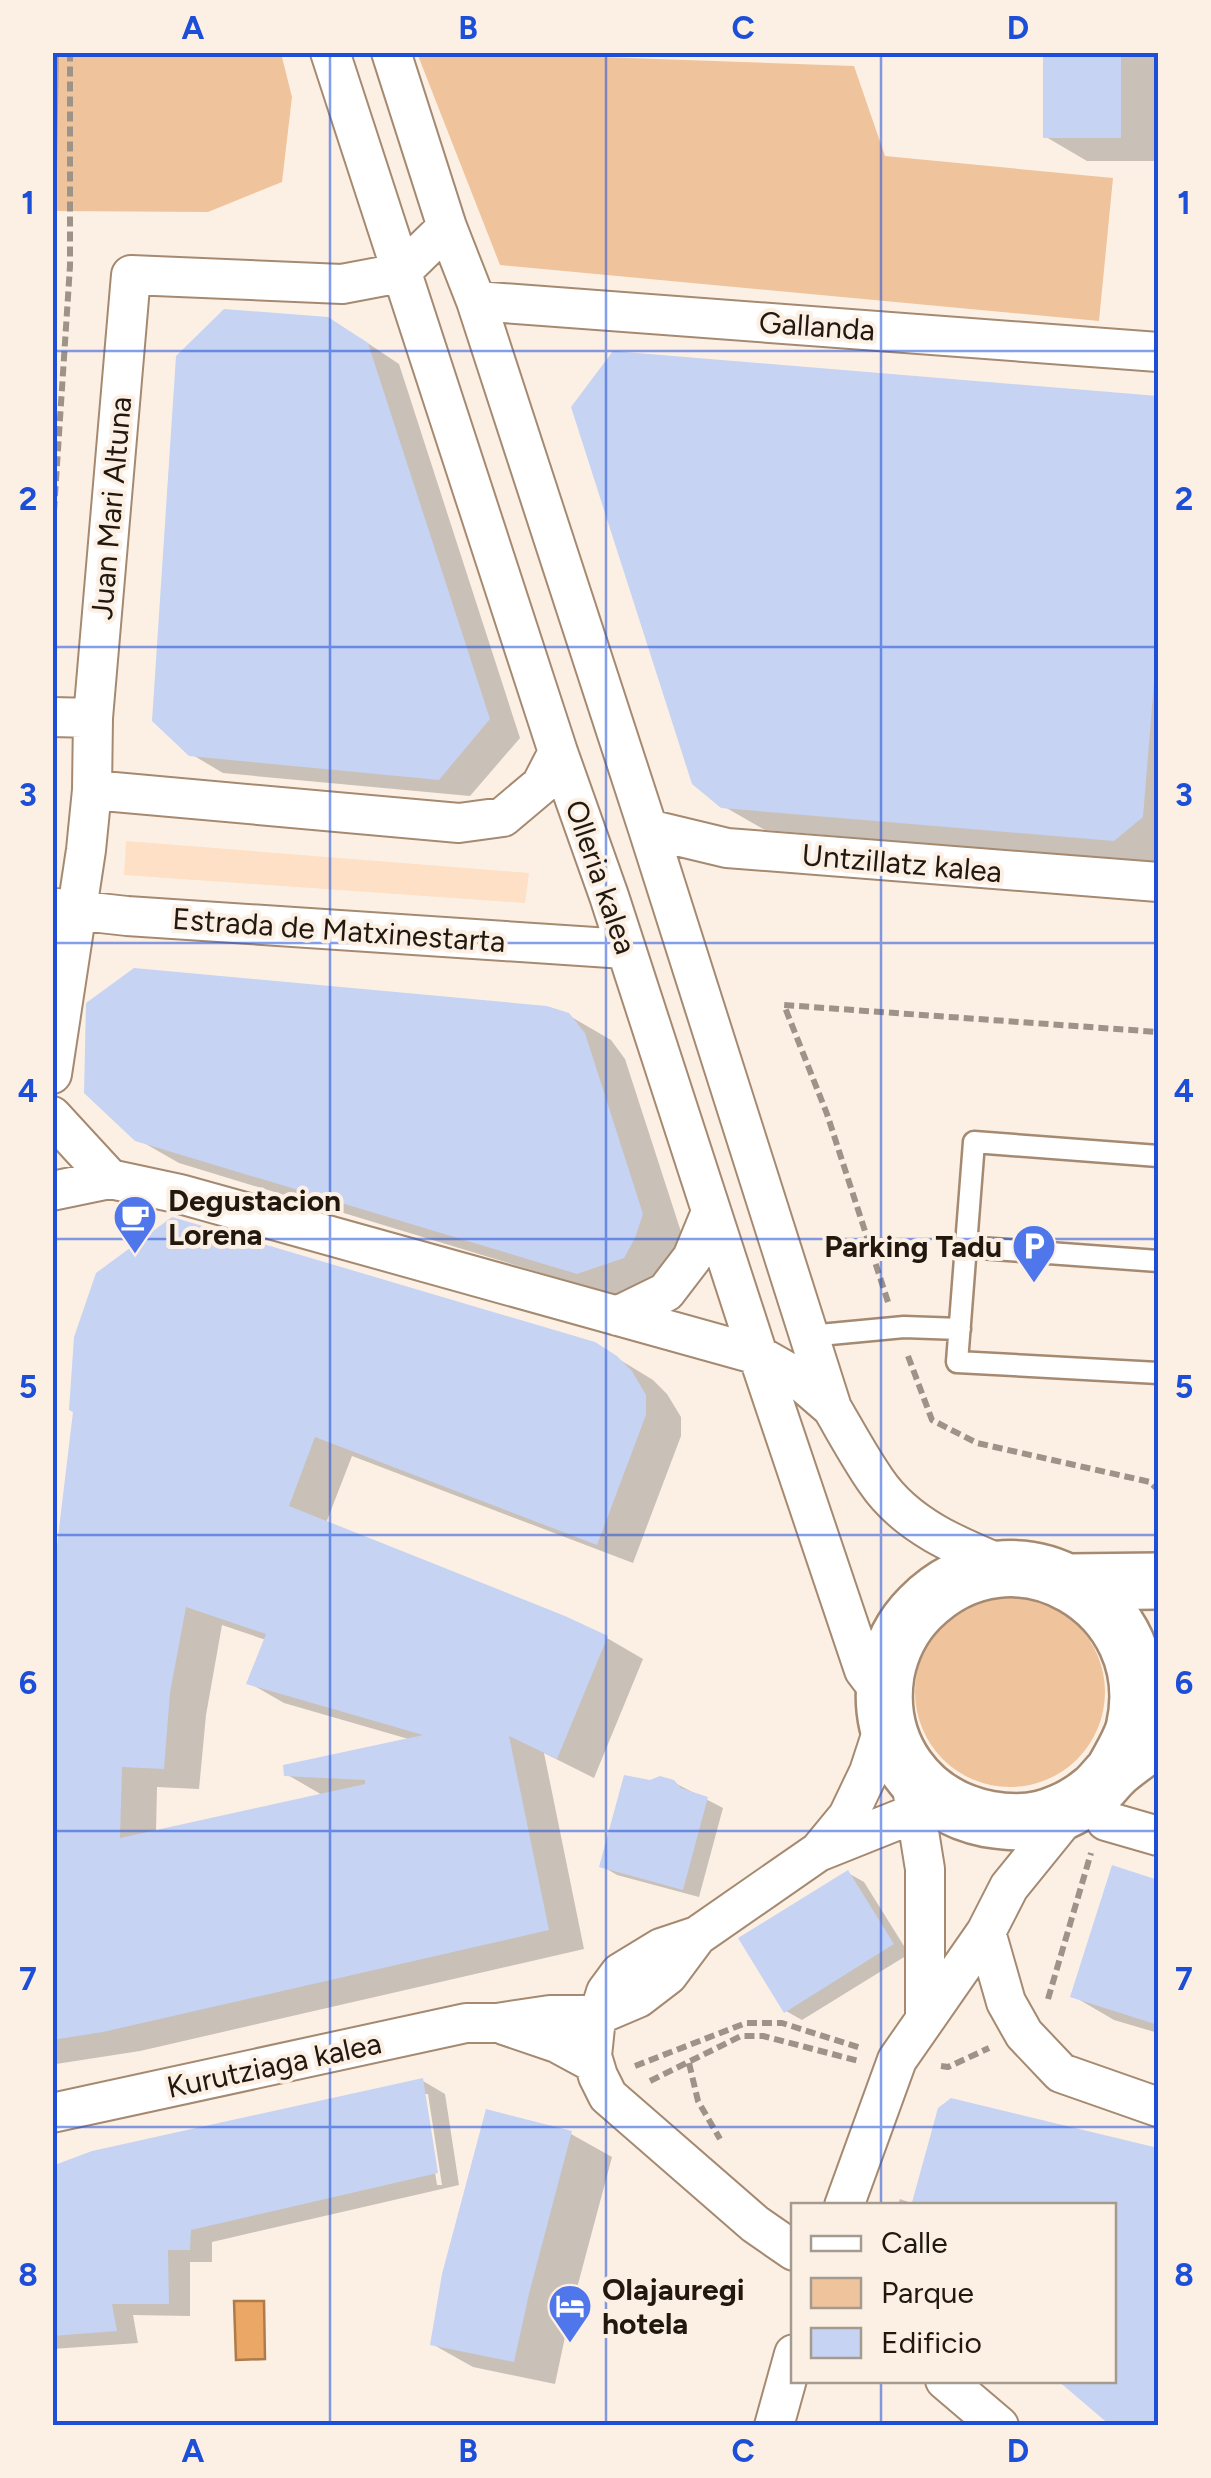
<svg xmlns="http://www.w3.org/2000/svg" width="1211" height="2478" viewBox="0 0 1211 2478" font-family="Figtree,sans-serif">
	<rect width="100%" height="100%" fill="#fcf0e5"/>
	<path fill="#fde0c6" d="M126,841L529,873L525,903L124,875Z"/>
	<path fill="#efc49d" d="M53,52L281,53L292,97L282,182L208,212L53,211Z
		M417,53H484L854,66L885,156L1113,178L1099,321L500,265Z
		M915 1692a95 95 0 1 1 190 0a95 95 0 1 1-190 0Z"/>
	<path fill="#eaa765" stroke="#ae7c4b" stroke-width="2.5" d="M234,2301H264L265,2359L236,2360Z"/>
	<path fill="#0003" fill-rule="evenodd" d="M52,52H59L56,226H52Z
		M521,52H563V57H529Z
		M1046,52H1158V161H1087L1046,137Z
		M360,338L399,364L520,738L470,796L223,773L191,754Z
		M1154,398L1158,401V861L1156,863L765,830L723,806Z
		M568,1015L611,1040L625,1059L683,1238L666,1280L620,1297L179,1163L137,1139Z
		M594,1344L653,1380L667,1394L681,1417V1436L633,1563L352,1456L326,1523L564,1618L607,1638L643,1659L594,1778L544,1753L584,1949L140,2051L56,2064L52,2062V1608L76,1411ZM222,1625L266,1640L249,1683L284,1703L412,1740L286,1774L324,1796L156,1832L157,1787L199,1789L206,1715Z
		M650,1782H673L723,1808L699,1897L617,1875L602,1866Z
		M1113,1869L1158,1882V2033L1114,2020L1073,1996Z
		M848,1873L864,1882L909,1954L802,2020L786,2011Z
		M423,2081L445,2094L459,2185L212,2242V2262H190V2316L133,2315L138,2343L52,2349V2167ZM423,2094H428L442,2185H437Z
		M952,2101L1158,2151V2426H1115L1114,2206H897L900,2199L914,2204Z
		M488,2112L571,2134L612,2157L569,2318L555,2384L473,2367L432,2344Z"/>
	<path fill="#c6d3f2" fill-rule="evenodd" d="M1043,52H1121V138H1043Z
		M224,309L328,317L368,343L490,719L439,780L189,756L152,721L176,356Z
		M613,351L1158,396V634L1143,817L1114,841L721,808L692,784L571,407Z
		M134,968L547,1006L569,1013L585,1033L643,1214L635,1238L624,1258L577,1274L135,1141L84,1093L86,1003Z
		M172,1217L595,1342L617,1356L632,1371L646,1395V1415L597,1545L315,1437L289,1506L565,1616L608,1636L557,1759L509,1736L549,1930L103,2032L52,2040V1587L73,1412L69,1410L74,1337L96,1273ZM186,1607L266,1634L246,1684L423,1735L283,1765L284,1776L365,1780V1784L120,1838L122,1767L164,1769L170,1693Z
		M624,1775L650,1780L660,1776L674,1780L681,1788L708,1797L683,1890L599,1867Z
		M1112,1865L1158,1880V2025L1070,1997Z
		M848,1870L894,1944L784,2013L738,1938Z
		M423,2078L438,2173L191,2230L190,2250H168L169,2304H112L117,2331L52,2336V2166L92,2151Z
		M951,2098L1158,2148V2426H1111L1057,2380H1114V2206H911L938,2108Z
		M486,2109L572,2131L529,2294L514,2362L430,2345L442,2274Z"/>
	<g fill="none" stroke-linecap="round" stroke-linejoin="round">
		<defs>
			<path id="lane" d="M1158,1156L974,1142L957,1362L1158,1373
				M966,1247L1158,1261
				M809,1336L904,1327L960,1329"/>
			<path id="street" d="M330,52L558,752L609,896L758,1355L864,1670L883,1695
				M391,52L447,227L476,301L648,829L832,1408C846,1432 860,1458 876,1481C907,1527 961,1548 1010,1568
				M476,301L1158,352
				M52,717L93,718
				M92,790L459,823L503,817L541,785L558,752
				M648,829L727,848L1158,882
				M55,908L127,916L625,949
				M52,1074L86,850L92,790L93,718L131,275L342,284L400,273L447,227
				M52,1116L110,1179
				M52,1191L110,1179L180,1194L758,1355L795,1376L832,1408
				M617,1316L666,1292L692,1258L711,1212
				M912,1788L925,1869V2019
				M1106,1821L1158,1836
				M820,1850L848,1816L869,1772L886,1720
				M986,1932L1006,2002L1024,2034L1061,2073L1158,2107
				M504,2025L557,2043L594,2063
				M52,2113L466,2023H497L550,2015H598L638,1998L668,1975L697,1936
				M844,2206L897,2060L986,1932L1009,1887L1073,1808
				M794,2251L755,2224L608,2096L598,2076L592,2056L595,2027L606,1992L620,1973L661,1948L697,1936L818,1852L943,1802
				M945,2380L999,2426
				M774,2426L794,2354"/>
			<path id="secondary" d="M1069,1582L1158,1581
				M1114,1770C1121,1757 1130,1743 1134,1729C1164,1602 1013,1514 920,1608C902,1626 891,1648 886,1674C875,1745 918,1805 988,1819C1005,1822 1024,1823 1041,1819C1060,1814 1080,1804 1095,1791C1102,1785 1108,1776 1116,1769C1129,1758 1144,1748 1158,1737"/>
		</defs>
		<use href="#lane" stroke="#a58a71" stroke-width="25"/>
		<use href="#street" stroke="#a58a71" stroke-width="42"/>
		<use href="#secondary" stroke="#a58a71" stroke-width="60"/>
		<path stroke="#9e9388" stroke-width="6" stroke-dasharray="10 5" stroke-linecap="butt" d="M52,541L70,266V52
			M888,1302L827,1114L784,1005L1158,1032
			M908,1356L932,1420L977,1443L1150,1482L1158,1490
			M1048,1999L1091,1853
			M689,2063L698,2101L720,2139
			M635,2066L746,2023H782L861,2048
			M941,2066L948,2067L989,2048
			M650,2081L741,2036H763L859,2061"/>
		<use href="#lane" stroke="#fff" stroke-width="20"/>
		<use href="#street" stroke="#fff" stroke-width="38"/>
		<use href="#secondary" stroke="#fff" stroke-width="55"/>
	</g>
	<path fill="none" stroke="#1d4ed8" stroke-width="2.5" stroke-opacity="0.55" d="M330,52V2426M606,52V2426M881,52V2206M52,351H1158M52,647H1158M52,943H1158M52,1239H1158M52,1535H1158M52,1831H1158M52,2127H1158M881,2380V2426"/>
	<defs>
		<symbol id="cafe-pin" viewBox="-11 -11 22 30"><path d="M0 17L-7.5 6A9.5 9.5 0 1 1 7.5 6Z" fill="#4f76ea" stroke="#fcf0e5"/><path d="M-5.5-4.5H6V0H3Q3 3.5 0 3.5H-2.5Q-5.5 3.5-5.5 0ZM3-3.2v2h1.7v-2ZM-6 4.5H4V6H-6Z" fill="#fff"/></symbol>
		<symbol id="parking-pin" viewBox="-11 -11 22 30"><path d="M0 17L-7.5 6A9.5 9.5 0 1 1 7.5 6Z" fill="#4f76ea" stroke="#fcf0e5"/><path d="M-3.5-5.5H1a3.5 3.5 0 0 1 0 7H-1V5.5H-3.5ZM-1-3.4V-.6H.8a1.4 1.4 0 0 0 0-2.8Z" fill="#fff"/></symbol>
		<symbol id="hotel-pin" viewBox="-11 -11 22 30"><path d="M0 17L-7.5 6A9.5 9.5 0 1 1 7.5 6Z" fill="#4f76ea" stroke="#fcf0e5"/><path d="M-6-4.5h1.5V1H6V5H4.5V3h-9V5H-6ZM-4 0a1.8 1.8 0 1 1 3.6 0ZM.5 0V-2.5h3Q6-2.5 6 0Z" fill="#fff"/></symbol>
	</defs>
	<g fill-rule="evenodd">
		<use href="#cafe-pin" x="110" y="1192" width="50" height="68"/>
		<use href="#parking-pin" x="1009" y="1221" width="50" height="68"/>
		<use href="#hotel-pin" x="545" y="2281" width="50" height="68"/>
	</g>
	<g text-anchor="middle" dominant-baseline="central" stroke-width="8" stroke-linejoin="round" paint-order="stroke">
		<g font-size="30" fill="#22180e" stroke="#fcf0e5">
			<text transform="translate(817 326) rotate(4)">Gallanda</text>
			<text transform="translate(111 508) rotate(-85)">Juan Mari Altuna</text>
			<text transform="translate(902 863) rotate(5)">Untzillatz kalea</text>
			<text transform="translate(601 877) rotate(71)">Olleria kalea</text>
			<text transform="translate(339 930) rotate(4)">Estrada de Matxinestarta</text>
			<text transform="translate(274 2065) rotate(-12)">Kurutziaga kalea</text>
		</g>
		<g font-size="30" font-weight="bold" fill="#22180e" stroke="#fcf0e5" text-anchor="start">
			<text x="168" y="1200">Degustacion<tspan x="168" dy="34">Lorena</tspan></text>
			<text x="1002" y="1246" text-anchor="end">Parking Tadu</text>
			<text x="602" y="2289">Olajauregi<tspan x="602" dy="34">hotela</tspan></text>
		</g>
	</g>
	<rect width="1211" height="2478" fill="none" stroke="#fcf0e5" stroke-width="110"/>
	<rect x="791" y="2203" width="325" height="180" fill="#fcf0e5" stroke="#a59a8f" stroke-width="2.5"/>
	<rect x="811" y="2236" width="50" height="15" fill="#ffffff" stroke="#a59a8f" stroke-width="2.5"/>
	<text x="881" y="2253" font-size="30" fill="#22180e">Calle</text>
	<rect x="811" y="2278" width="50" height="30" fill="#efc49d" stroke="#a59a8f" stroke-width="2.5"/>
	<text x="881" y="2303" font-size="30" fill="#22180e">Parque</text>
	<rect x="811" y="2328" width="50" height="30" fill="#c6d3f2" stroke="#a59a8f" stroke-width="2.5"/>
	<text x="881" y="2353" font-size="30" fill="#22180e">Edificio</text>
	<rect x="55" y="55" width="1101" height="2368" fill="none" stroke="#1d4ed8" stroke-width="4"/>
	<g font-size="32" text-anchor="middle" font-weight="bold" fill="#1d4ed8">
		<text x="193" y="39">A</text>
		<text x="468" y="39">B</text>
		<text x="743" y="39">C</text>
		<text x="1018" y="39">D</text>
		<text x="28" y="214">1</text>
		<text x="1184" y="214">1</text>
		<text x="28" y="510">2</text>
		<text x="1184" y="510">2</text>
		<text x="28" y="806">3</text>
		<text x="1184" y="806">3</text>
		<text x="28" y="1102">4</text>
		<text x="1184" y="1102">4</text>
		<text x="28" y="1398">5</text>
		<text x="1184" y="1398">5</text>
		<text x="28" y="1694">6</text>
		<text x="1184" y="1694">6</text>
		<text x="28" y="1990">7</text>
		<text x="1184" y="1990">7</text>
		<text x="28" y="2286">8</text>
		<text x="1184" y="2286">8</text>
		<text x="193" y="2462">A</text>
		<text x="468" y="2462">B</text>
		<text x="743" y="2462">C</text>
		<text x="1018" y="2462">D</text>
	</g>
</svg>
